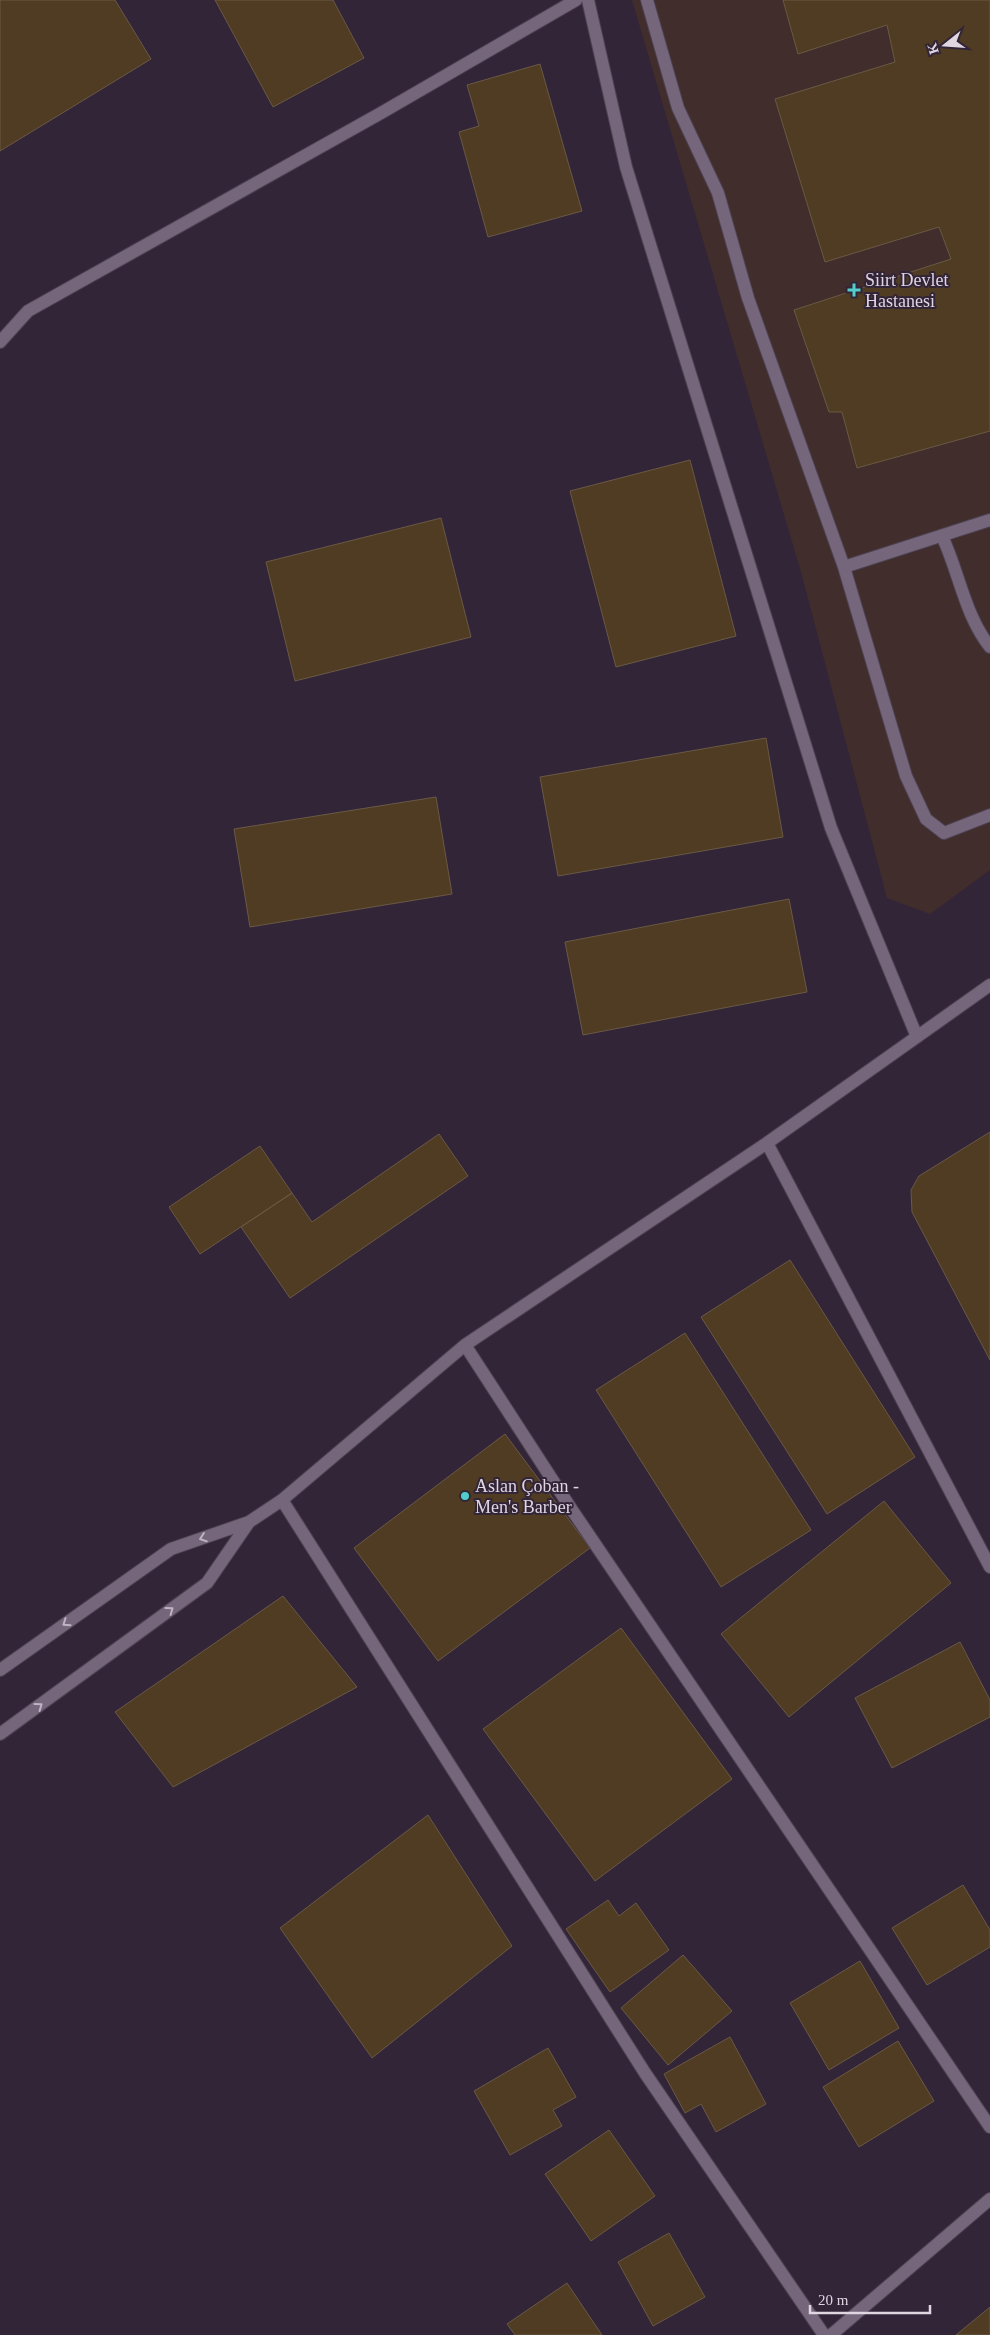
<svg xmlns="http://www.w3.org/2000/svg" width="990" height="2335" viewBox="0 0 990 2335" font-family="'Times New Roman',serif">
	<rect width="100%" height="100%" fill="#332538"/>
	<path fill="#412d2b" d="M632,0H990V870L930,914L887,898L801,572Z"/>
	<path fill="#4f3c22" stroke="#6a5945" d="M0,0H115L151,59L0,151Z
		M215,0H333L364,58L273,107Z
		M783,0H990V431L857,468L842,412H829L794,310L951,259L939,227L825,262L775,99L895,62L887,25L798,54Z
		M540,64L582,211L488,237L459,132L479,126L467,85Z
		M690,460L736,636L616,667L570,491Z
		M441,518L471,637L295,681L266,562Z
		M766,738L783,837L558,876L540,777Z
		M436,797L452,894L250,927L234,829Z
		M789,899L807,992L583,1035L565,942Z
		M990,1132V1360L912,1212L911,1190L919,1176Z
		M439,1134L468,1176L290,1298L241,1227L292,1193L312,1222Z
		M260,1146L292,1193L200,1254L169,1207Z
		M790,1260L915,1457L827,1514L701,1317Z
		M685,1333L811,1530L721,1587L596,1390Z
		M505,1434L590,1548L438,1661L354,1548Z
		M884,1501L951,1583L789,1717L721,1634Z
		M283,1596L357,1687L173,1787L115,1712Z
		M621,1628L732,1779L595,1881L483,1729Z
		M960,1642L990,1700V1717L892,1768L855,1698Z
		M428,1815L512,1946L372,2058L280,1928Z
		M963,1885L990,1930V1947L927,1985L892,1928Z
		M608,1900L619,1916L636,1903L669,1950L610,1992L566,1929Z
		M683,1955L732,2011L668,2065L621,2008Z
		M860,1961L899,2028L829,2070L790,2003Z
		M730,2037L766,2104L716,2132L701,2104L685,2113L664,2074Z
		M898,2041L934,2101L859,2147L823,2087Z
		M548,2048L576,2097L553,2110L562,2126L510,2155L474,2091Z
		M609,2130L655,2196L591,2241L545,2174Z
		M669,2233L705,2297L653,2326L618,2262Z
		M567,2283L602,2335H515L507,2324Z
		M990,2307V2335H956Z"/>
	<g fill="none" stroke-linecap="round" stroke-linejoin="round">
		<defs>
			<path id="minor" d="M588,0L626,167L831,828L917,1037
				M647,0L678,108L718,193L748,298L844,567L906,776L926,819L944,833L990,815
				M0,342L28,311L381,113L576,0
				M942,536C959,572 965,616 990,647
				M844,567L990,520
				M767,1143L990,1567
				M465,1345L572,1510L990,2127
				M282,1500L645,2073L824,2335
				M0,1670L171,1549L249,1522L282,1500L465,1345L767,1143L990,985
				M0,1734L207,1583L249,1522
				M831,2335L990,2199"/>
		</defs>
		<use href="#minor" stroke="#4d4252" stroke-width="14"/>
		<use href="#minor" stroke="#75667b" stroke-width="12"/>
	</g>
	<defs><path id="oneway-chevron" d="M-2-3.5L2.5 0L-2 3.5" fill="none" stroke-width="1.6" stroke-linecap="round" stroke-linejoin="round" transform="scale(1.25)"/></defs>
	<g stroke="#bfb4c3">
		<use href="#oneway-chevron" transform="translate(203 1538) rotate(161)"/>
		<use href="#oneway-chevron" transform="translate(170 1610) rotate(-36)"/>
		<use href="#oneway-chevron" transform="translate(66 1623) rotate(145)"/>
		<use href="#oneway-chevron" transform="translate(39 1706) rotate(-36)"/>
	</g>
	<g fill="#52cdcc" stroke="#332538" stroke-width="2">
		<path d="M851.5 282.5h5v5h5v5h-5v5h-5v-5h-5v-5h5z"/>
		<circle cx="465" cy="1496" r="5"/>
	</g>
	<g text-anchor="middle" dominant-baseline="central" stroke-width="4" stroke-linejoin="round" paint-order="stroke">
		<g font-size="18" fill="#dfd6e2" stroke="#332538" text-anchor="start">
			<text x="865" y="280">Siirt Devlet<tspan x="865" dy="21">Hastanesi</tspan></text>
			<text x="475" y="1486">Aslan Çoban -<tspan x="475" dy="21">Men's Barber</tspan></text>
		</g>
	</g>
	<g transform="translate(945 45) rotate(253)" stroke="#332538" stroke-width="4" paint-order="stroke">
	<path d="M0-4L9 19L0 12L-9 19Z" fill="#dfd6e2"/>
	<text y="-8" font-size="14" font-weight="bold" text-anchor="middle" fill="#dfd6e2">K</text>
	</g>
	<path d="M810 2305v8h120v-8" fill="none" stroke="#dfd6e2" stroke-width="2.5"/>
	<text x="818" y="2305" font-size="15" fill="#dfd6e2" stroke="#332538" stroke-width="4" paint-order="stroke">20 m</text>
</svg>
